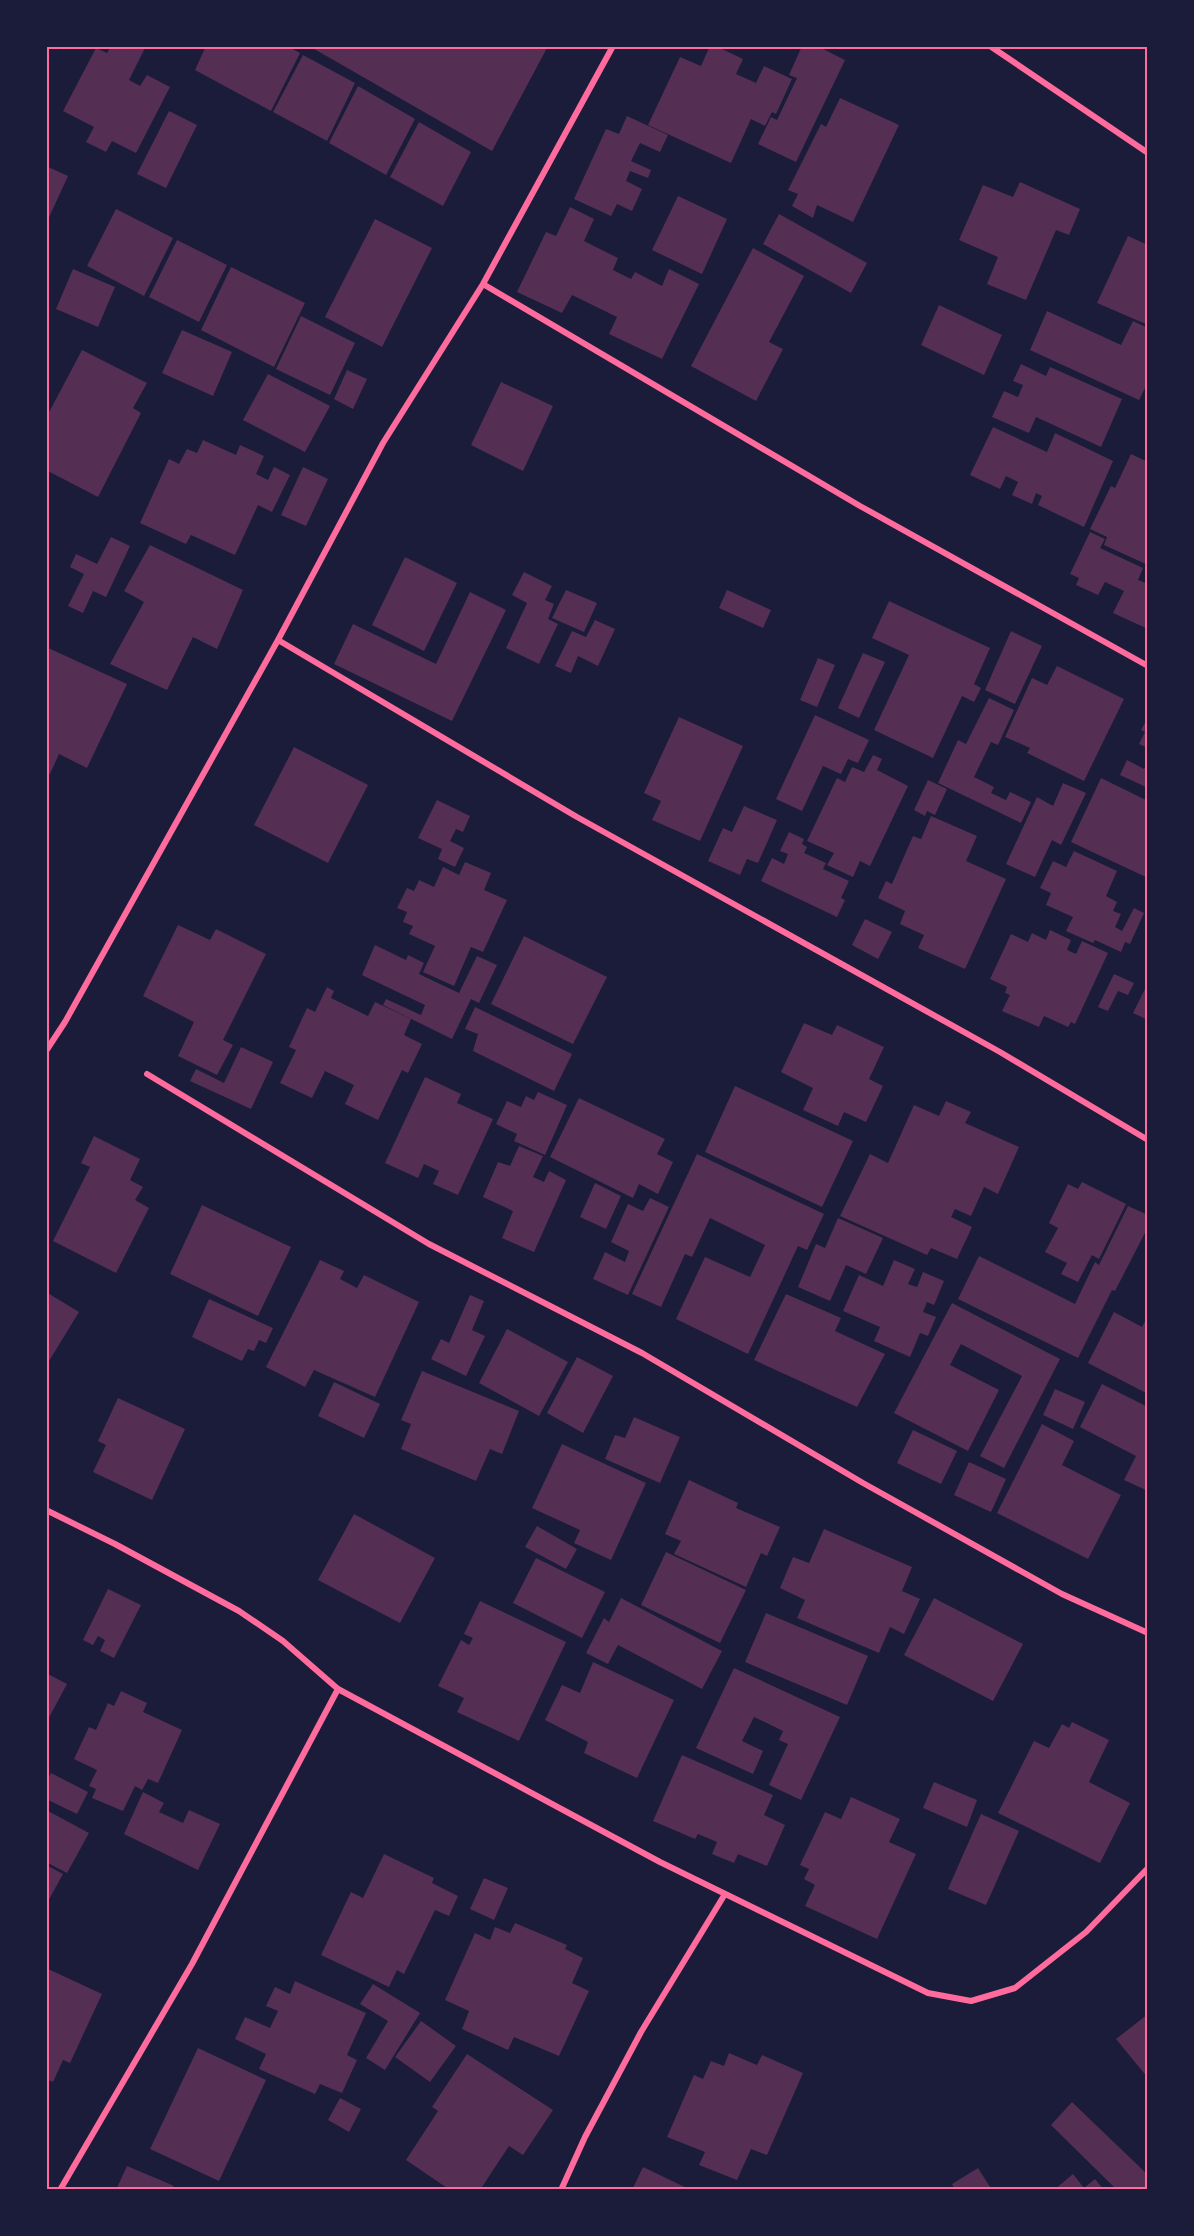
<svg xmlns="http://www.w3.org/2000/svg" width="1194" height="2236" viewBox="0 0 1194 2236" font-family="Commissioner,sans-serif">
	<rect width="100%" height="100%" fill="#1b1b3a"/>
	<path fill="#542f53" d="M111,46H146L129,80L140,86L147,75L170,87L136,153L112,141L106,152L86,142L94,127L63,111L96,48L107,53Z
		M206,46H287L300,53L271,111L195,70Z
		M309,46H548L492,151Z
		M710,46H716L743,59L736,74L756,83L764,66L792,79L776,114L772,112L765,126L751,119L731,163L648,125L680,57L701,66Z
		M802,46H817L845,60L796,162L758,144L771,117L777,120L797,78L789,75Z
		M303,55L355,83L327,141L273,112Z
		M358,86L415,119L386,175L329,143Z
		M840,98L899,125L853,222L817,205L813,218L792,206L798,194L788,190L821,124L826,127Z
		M169,111L197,125L166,188L137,174Z
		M627,116L668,135L660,152L640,143L631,161L651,170L648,178L630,171L626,181L642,189L632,211L617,204L611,216L574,199L606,129L619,134Z
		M419,122L471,152L443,206L390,177Z
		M46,166L68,176L46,224Z
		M1020,182L1080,209L1069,235L1056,230L1026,300L987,284L998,257L959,240L983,185L1013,197Z
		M678,196L727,219L702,274L652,250Z
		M570,207L594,219L584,241L618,258L613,270L631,279L635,272L662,286L669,269L699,284L662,359L609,334L617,317L572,295L562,313L517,292L546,232L556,236Z
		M116,209L173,238L144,296L87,266Z
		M779,214L867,263L851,293L763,244Z
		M375,219L432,248L382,347L325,317Z
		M1128,236L1148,245V325L1097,303Z
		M177,240L227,265L199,322L149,297Z
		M753,248L804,276L769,342L783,349L756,401L691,366Z
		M231,267L305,303L274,367L201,330Z
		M73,269L115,287L98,327L56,309Z
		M939,305L1002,335L984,375L921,345Z
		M1047,311L1121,345L1133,321L1148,328V382L1139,400L1030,350Z
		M301,316L355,343L330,395L276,369Z
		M182,330L232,352L213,396L162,373Z
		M82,350L147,383L133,408L141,413L98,497L46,470V418Z
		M1021,364L1046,376L1050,367L1122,399L1101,447L1036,417L1029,433L992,417L1004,391L1018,397L1023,385L1013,381Z
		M347,370L367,379L353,409L334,399Z
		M268,374L330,406L305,452L243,420Z
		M501,382L553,406L523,471L471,445Z
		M993,427L1047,452L1055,433L1113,461L1084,527L1038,505L1042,496L1036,493L1032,504L1012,495L1018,482L1006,476L1000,489L970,475Z
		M203,440L236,455L240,445L264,456L256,474L268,480L274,467L290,475L272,512L258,505L235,555L191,535L186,544L140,523L169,459L179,464L187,449L197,453Z
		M1131,454L1148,462V565L1104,545L1107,537L1090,529L1111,486L1115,488Z
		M303,467L328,479L306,526L281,515Z
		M1090,532L1105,539L1100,548L1143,568L1138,580L1148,584V629L1113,613L1124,591L1105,582L1098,595L1076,585L1079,578L1070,574Z
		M111,537L130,546L106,597L93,591L83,613L68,606L84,574L70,567L76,554L97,564Z
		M150,545L243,590L217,649L193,637L167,690L110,664L144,602L124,591Z
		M405,557L457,583L424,651L372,625Z
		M524,572L552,586L545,600L554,604L548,619L558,624L539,664L506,648L527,603L512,595Z
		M566,590L597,603L584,632L552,618Z
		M727,590L771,610L763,628L719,608Z
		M470,592L506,610L452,721L334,664L353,624L436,664Z
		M889,601L990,648L974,684L981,688L974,702L962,696L933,758L874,730L909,655L872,638Z
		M595,620L615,629L598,666L578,656L571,673L555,666L572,631L586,637Z
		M1011,631L1042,646L1015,704L985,690Z
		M46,647L127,684L87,768L59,754L50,774L46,773Z
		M863,653L885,662L859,718L838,708Z
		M818,658L835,665L817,707L800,700Z
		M1057,666L1124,699L1084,781L1027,753L1030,748L1005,737L1032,678L1047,685Z
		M989,698L1014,710L998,745L991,742L974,777L994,787L991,793L1006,800L1010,792L1031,802L1021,823L938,783L958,740L966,744Z
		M815,715L869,740L858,763L848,759L841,774L823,766L802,811L776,799Z
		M679,717L743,746L700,841L652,820L661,801L644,793Z
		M1148,717V748L1139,744L1145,732L1141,730Z
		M294,747L368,785L328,863L254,825Z
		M873,755L882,759L877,770L908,786L870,866L860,861L853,877L827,865L834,853L807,841L837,778L845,782L852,767L864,772Z
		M1127,760L1144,769L1148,760V788L1120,775Z
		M1101,778L1148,801V878L1071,842Z
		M928,780L947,789L935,815L927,811L925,816L914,810Z
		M1063,783L1086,793L1061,845L1052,840L1035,877L1006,864L1037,797L1053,806Z
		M437,800L470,816L463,832L456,829L450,841L464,848L455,867L438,859L442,849L418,838Z
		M744,806L777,820L758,863L747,859L740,875L708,861L723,828L732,832Z
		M931,816L977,836L966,861L1006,879L965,969L918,948L924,935L900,924L905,911L878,898L886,881L892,884L913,836L921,839Z
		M789,832L804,839L802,844L807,847L804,853L826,863L823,869L849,881L841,898L845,900L837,917L761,881L772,858L784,864L788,854L780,851Z
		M1074,851L1117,871L1106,896L1117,902L1113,911L1121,914L1115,927L1122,931L1134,908L1144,913L1130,944L1125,942L1121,952L1095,940L1093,943L1066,931L1073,917L1046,905L1051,893L1040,888L1053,861L1066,867Z
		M465,862L491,873L484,890L507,900L483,952L471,947L454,986L423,972L435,946L409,934L413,926L403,922L407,912L397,908L407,888L414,891L419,880L434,887L443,867L459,875Z
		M865,919L892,932L878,959L852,945Z
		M178,925L210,940L216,929L266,954L223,1040L233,1045L217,1075L178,1056L194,1022L143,996Z
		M1050,930L1071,940L1067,950L1076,954L1082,941L1108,953L1075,1024L1071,1022L1068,1027L1044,1016L1039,1027L1002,1011L1010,995L1005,993L1007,987L990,979L1011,934L1028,942L1032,933L1046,940Z
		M524,936L607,977L573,1044L491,1004Z
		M375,945L406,960L408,955L424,963L419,974L459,993L477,956L497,965L479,1003L471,999L452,1039L383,1005L386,999L421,1015L425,1005L362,975Z
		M1114,974L1134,983L1128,995L1118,991L1108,1011L1098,1007Z
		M1148,983V1020L1133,1013Z
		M327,987L334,991L331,998L368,1016L375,1002L411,1019L404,1035L422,1044L408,1073L402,1070L378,1120L345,1104L354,1085L325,1071L312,1098L280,1083L296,1050L289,1047L307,1008L315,1012Z
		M475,1007L572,1054L554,1091L473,1051L478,1034L465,1029Z
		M804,1023L832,1035L837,1025L884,1047L869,1079L883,1086L866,1122L844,1112L838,1126L803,1110L813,1088L781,1072Z
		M241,1047L273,1062L251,1109L190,1081L196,1069L224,1083Z
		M425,1077L461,1094L457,1103L493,1119L458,1195L433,1184L439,1171L424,1164L418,1178L385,1163Z
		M735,1086L853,1141L822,1207L705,1152Z
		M538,1092L567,1105L545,1155L514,1141L517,1134L496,1124L507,1101L521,1107L526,1096L534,1100Z
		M579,1098L665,1139L657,1154L673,1162L658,1194L639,1184L633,1198L550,1157Z
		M946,1101L971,1112L965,1123L1019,1147L998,1194L984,1187L971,1216L955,1209L951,1217L972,1227L957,1259L931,1248L927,1255L840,1216L870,1154L888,1163L914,1105L939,1116Z
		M94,1136L140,1159L130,1180L143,1187L135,1200L149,1208L116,1273L53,1241L90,1167L81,1163Z
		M519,1146L543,1156L533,1177L544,1182L549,1171L566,1180L534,1252L502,1238L513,1211L483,1197L498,1162L510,1166Z
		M697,1154L824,1214L807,1250L798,1246L748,1354L676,1319L705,1257L750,1277L765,1245L710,1218L692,1257L685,1254L661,1307L632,1294Z
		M1082,1182L1126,1204L1099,1259L1092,1255L1078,1282L1061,1274L1067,1263L1045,1252L1058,1228L1049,1223L1068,1184L1078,1189Z
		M595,1183L621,1196L606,1229L580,1217Z
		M650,1198L669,1207L628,1295L593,1279L605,1252L625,1262L629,1251L611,1242L628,1204L643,1211Z
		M202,1205L291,1247L258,1316L170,1274Z
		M1128,1206L1148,1215V1227L1115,1291L1112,1290L1078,1358L958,1299L979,1256L1075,1304L1095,1262L1099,1265Z
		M838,1218L883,1238L866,1274L846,1265L830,1301L798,1287L816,1244L825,1248Z
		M320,1260L344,1271L340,1279L357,1288L364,1275L419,1302L375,1397L314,1370L305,1387L266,1367Z
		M894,1260L915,1269L908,1284L917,1287L923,1272L944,1281L934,1305L927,1302L923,1312L936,1317L928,1336L920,1333L910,1357L874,1341L880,1327L843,1311L859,1275L883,1286Z
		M46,1292L79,1312L46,1366Z
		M786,1294L841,1318L835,1331L885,1354L857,1407L754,1360Z
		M470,1295L484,1301L472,1330L485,1336L466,1376L431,1359L441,1339L449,1343Z
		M209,1299L273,1328L266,1343L259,1340L254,1351L248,1349L242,1361L192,1337Z
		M952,1303L1060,1359L1004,1468L980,1456L1022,1376L961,1344L950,1365L999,1390L968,1451L894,1413Z
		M1114,1312L1142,1327L1148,1316V1394L1088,1363Z
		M507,1329L568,1362L539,1416L479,1383Z
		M577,1357L613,1376L583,1433L547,1413Z
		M422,1371L519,1411L502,1454L490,1449L476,1481L401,1449L411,1424L401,1420Z
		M334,1382L380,1404L364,1438L318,1416Z
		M1102,1384L1148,1407V1491L1124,1480L1136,1456L1080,1427Z
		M1055,1389L1085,1402L1073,1429L1043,1415Z
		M118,1398L185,1429L152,1500L93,1472L106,1445L98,1441Z
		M634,1417L680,1437L660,1483L605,1459L615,1435L625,1438Z
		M1042,1424L1074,1441L1062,1465L1121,1495L1088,1559L997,1513Z
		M913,1430L957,1451L941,1484L897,1463Z
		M562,1444L646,1483L611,1560L574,1543L580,1530L532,1508Z
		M969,1462L1006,1479L991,1512L954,1495Z
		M689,1480L738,1503L736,1508L780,1527L767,1556L761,1553L746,1587L674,1554L681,1541L665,1534Z
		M354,1514L435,1558L400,1623L318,1580Z
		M537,1526L577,1549L566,1569L525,1547Z
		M824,1529L912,1567L902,1591L920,1599L904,1634L890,1627L879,1653L797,1618L805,1600L780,1588L793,1557L809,1563Z
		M666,1552L746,1590L720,1643L641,1605Z
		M536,1558L605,1592L582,1638L513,1603Z
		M108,1589L141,1605L114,1658L100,1651L105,1640L98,1636L93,1645L83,1640Z
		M621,1598L722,1651L702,1689L618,1645L608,1664L586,1653L604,1618L609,1622Z
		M934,1598L1023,1644L993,1701L904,1655Z
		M480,1601L566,1642L519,1741L457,1712L464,1698L438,1686L461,1640L469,1645L473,1638L464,1634Z
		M766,1613L868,1656L847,1705L745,1662Z
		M593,1662L674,1700L637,1778L584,1753L588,1742L545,1720L562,1685L580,1693Z
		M734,1668L840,1717L801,1800L769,1785L788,1744L779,1740L783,1731L754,1717L742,1741L763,1751L753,1774L696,1748Z
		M46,1673L67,1684L46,1723Z
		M121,1691L147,1703L143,1712L182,1730L158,1783L148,1779L142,1790L135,1786L123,1811L92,1798L96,1789L89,1786L97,1770L74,1759L89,1727L96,1730L108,1703L114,1706Z
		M1072,1722L1109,1740L1089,1782L1130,1803L1100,1863L998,1813L1034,1741L1049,1748L1062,1724L1069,1728Z
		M682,1755L773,1795L764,1815L785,1825L767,1866L738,1854L734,1863L712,1854L717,1842L698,1834L695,1839L653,1821Z
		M51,1773L88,1792L77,1814L46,1799V1782Z
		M934,1782L977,1800L967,1827L923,1808Z
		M143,1792L164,1803L159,1812L183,1823L189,1810L220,1824L198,1870L124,1834Z
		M851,1797L900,1819L889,1842L916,1854L877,1939L805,1906L815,1885L804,1879L809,1869L800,1865L825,1812L841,1819Z
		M48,1811L89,1833L67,1873L46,1862Z
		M981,1814L1019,1831L986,1905L948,1889Z
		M384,1854L434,1878L432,1883L458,1896L449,1916L435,1910L404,1974L397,1970L389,1987L321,1955L351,1892L363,1898Z
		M46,1865L63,1874L46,1905Z
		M484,1878L508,1888L494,1920L470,1909Z
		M515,1923L567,1945L565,1949L583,1958L572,1983L589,1991L559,2056L514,2037L508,2050L462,2029L469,2011L445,2000L475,1933L490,1940L495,1927L510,1933Z
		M46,1968L102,1994L70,2063L63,2060L53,2082L46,2079Z
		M295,1981L366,2013L347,2055L357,2060L342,2093L320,2084L315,2094L259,2069L266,2054L235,2039L245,2017L270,2028L278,2011L266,2006L275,1987L290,1994Z
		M373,1984L420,2013L385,2070L366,2058L388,2021L360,2004Z
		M1148,2014V2078L1116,2039Z
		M421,2021L456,2046L430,2082L395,2057Z
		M198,2048L266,2080L219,2181L150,2149Z
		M729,2053L757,2065L762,2055L803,2073L767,2155L751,2149L737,2180L699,2165L705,2152L667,2137L694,2075L703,2079L711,2061L724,2066Z
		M467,2054L553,2110L523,2155L509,2146L480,2190H450L406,2160L438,2111L432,2107Z
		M340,2098L361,2109L349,2132L328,2120Z
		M1072,2102L1148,2175V2190H1117L1051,2125Z
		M127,2166L172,2185L177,2190H116Z
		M643,2167L691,2190H632Z
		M978,2168L992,2190H955L952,2184Z
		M1073,2174L1084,2188L1095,2179L1104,2190H1054Z"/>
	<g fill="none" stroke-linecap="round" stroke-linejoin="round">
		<path stroke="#ff6b9d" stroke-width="6" d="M990,46L1148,153
			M483,284L860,506L1148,666
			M278,640L577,817L1000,1052L1148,1140
			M46,1051L65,1022L278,640L383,443L483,284L613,46
			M147,1074L429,1244L642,1353L863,1483L1062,1594L1148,1633
			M46,1510L115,1544L239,1611L283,1641L338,1689L660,1862L928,1993L971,2001L1015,1988L1086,1932L1148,1868
			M60,2190L192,1964L338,1689
			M561,2190L585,2137L641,2032L725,1894"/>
	</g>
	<rect width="1194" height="2236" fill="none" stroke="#1b1b3a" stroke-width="96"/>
	<rect x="48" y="48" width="1098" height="2140" fill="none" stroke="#ff6b9d" stroke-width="2"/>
</svg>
